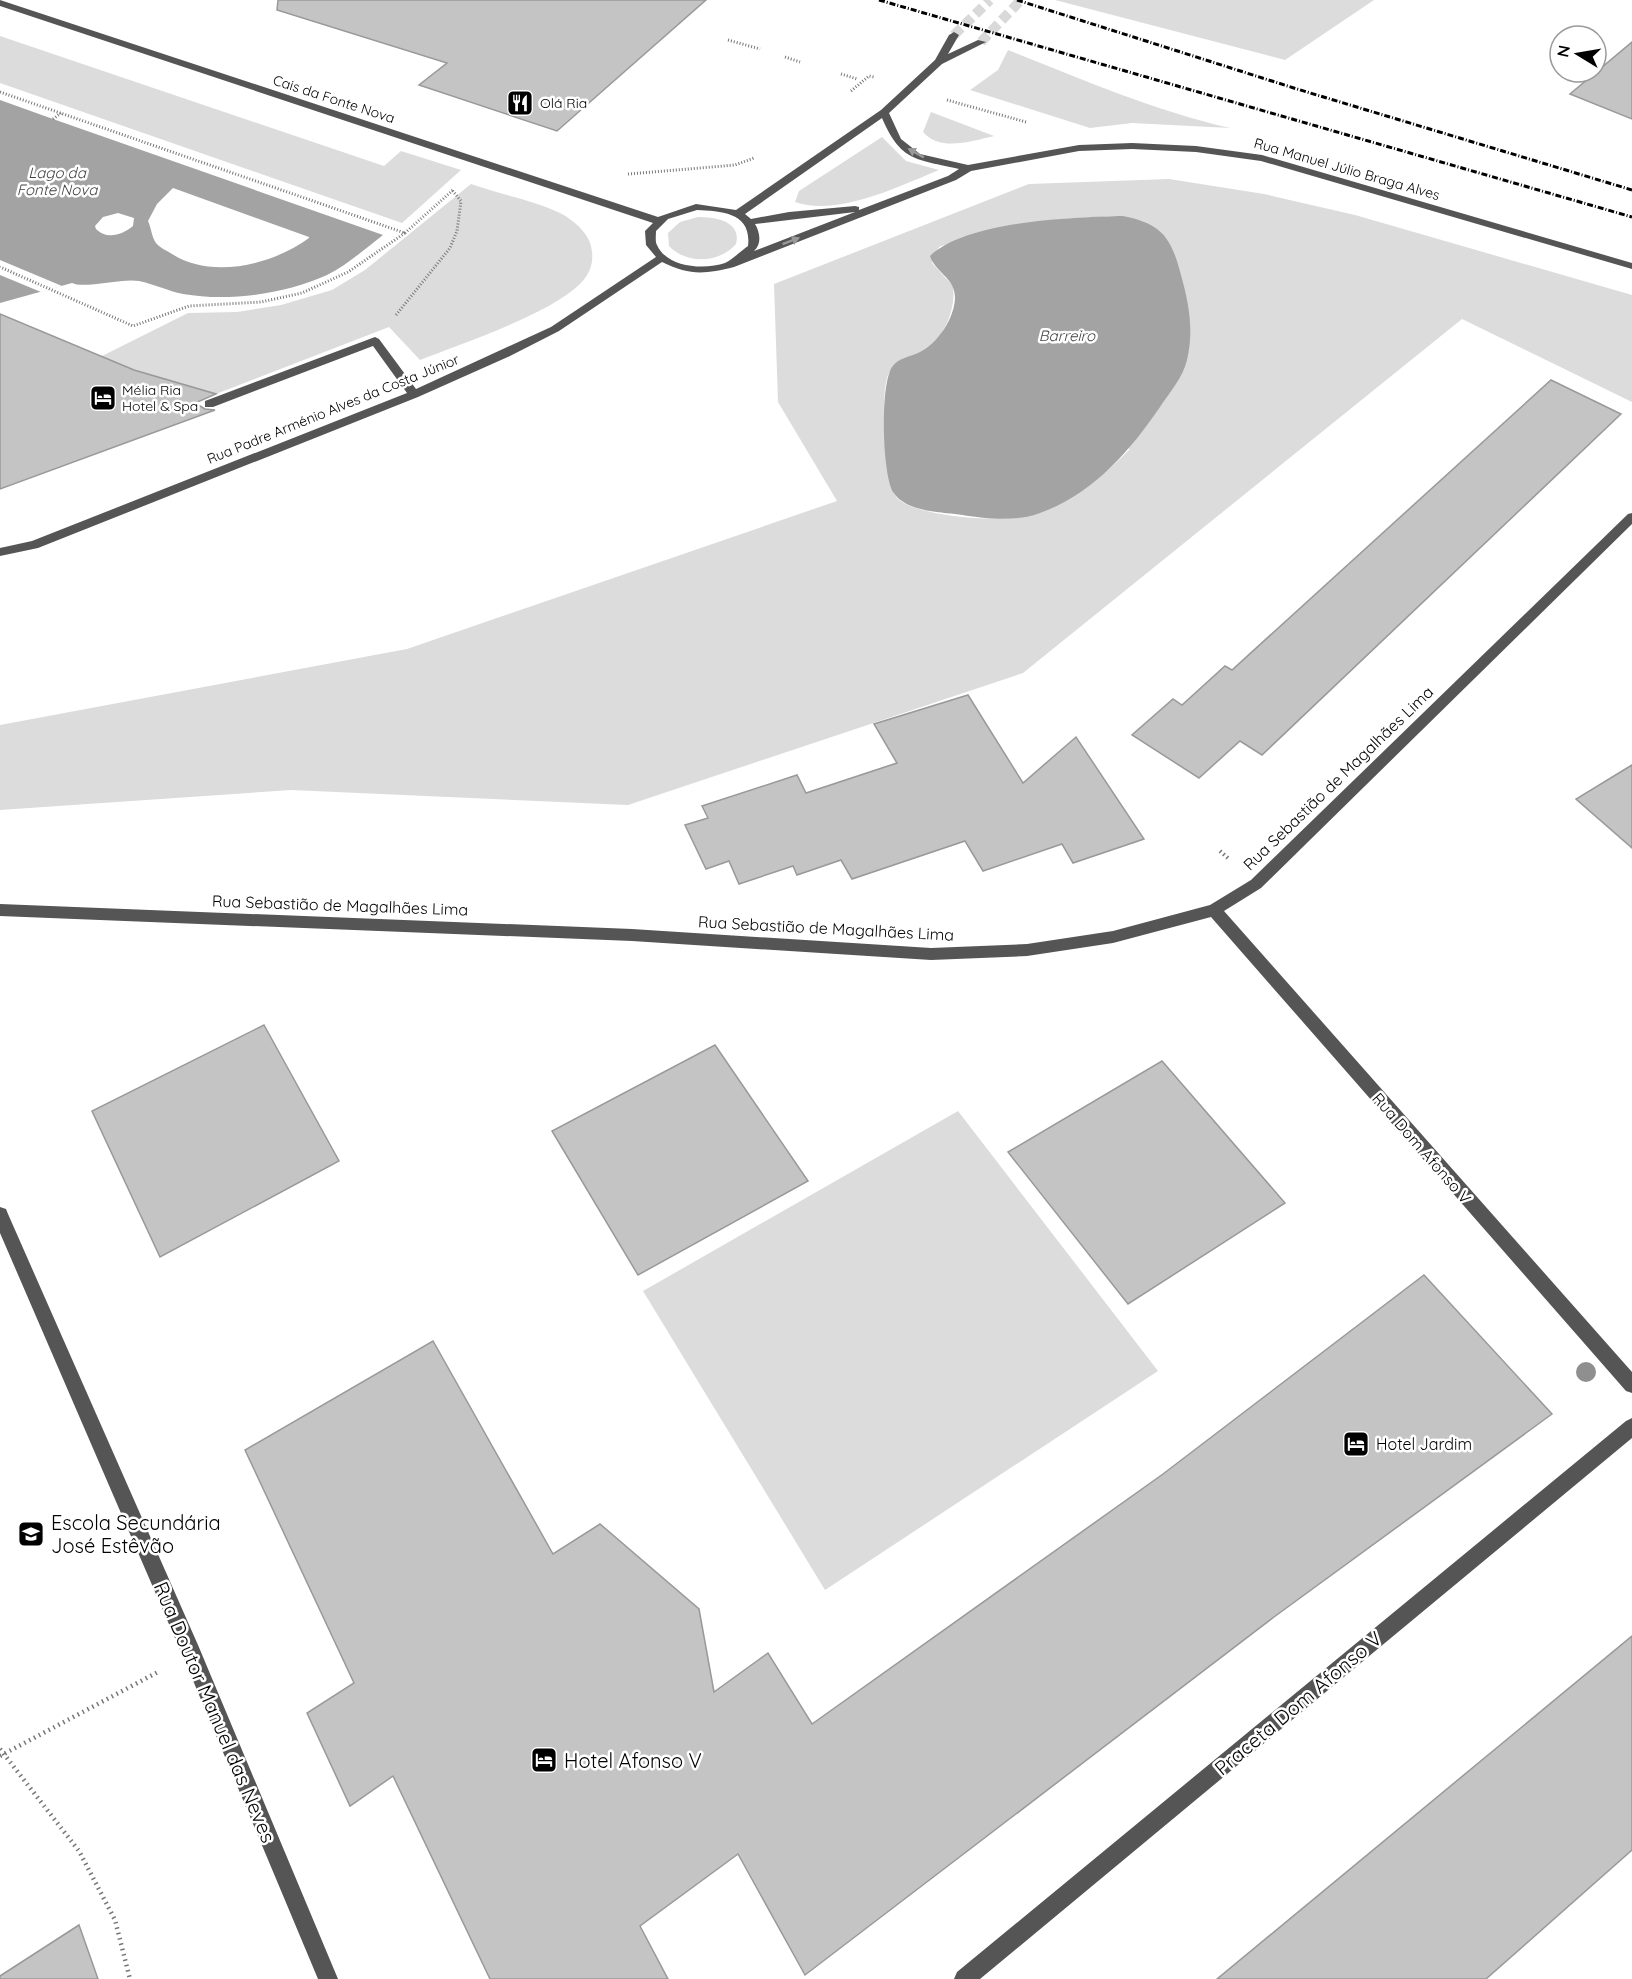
<svg xmlns="http://www.w3.org/2000/svg" width="1632" height="1979" viewBox="0 0 1632 1979" font-family="Quicksand,sans-serif">
	<rect width="100%" height="100%" fill="#fff"/>
	<path fill="#dcdcdc" fill-rule="evenodd" d="M1055,0H1374L1285,60Z
		M0,36L384,166L401,151L461,170L402,223L0,83Z
		M1008,50C1081,79 1153,110 1230,128L1132,123L1090,128L970,90L998,70Z
		M931,112L994,136C972,141 940,152 923,132Z
		M882,137L906,161L939,170C900,186 837,217 795,202L799,191Z
		M1169,179L1264,194L1355,215L1632,295V402L1462,319L1023,673L628,805L291,790L0,810V725L407,649L837,501L778,402L774,284L1029,184ZM1123,216L1129,450C1098,481 1063,510 1018,517C992,522 918,516 898,499C883,486 881,398 887,378C893,357 914,359 929,347C946,333 956,307 953,286L932,263L939,247C998,223 1059,217 1123,216Z
		M471,184C499,194 536,201 562,214C573,220 586,231 590,243C595,258 592,272 580,284C548,315 463,343 420,360L389,327L216,394L96,359L188,313L237,312L281,305L332,290L365,270Z
		M698,217C715,217 742,221 736,244C720,263 687,265 669,246L668,233L680,222Z
		M958,1111L1158,1371L825,1590L643,1291Z"/>
	<path fill="#a3a3a3" fill-rule="evenodd" d="M0,100L53,119L383,235C365,249 347,265 327,275C285,294 229,302 183,294C168,291 154,284 139,281C121,278 84,289 72,283L0,303ZM173,188L309,237V238C274,264 212,280 172,254C167,251 159,247 156,243C152,238 151,227 148,221L157,204ZM118,213L134,218L133,226C122,235 107,240 96,229L95,226L103,217Z
		M1123,216C1162,224 1171,237 1181,275C1189,304 1194,330 1187,360C1183,377 1170,392 1160,407C1130,451 1093,494 1040,513C1013,523 982,518 955,514C935,512 904,510 893,492C882,473 880,385 892,367C898,358 910,357 920,352C937,344 955,318 955,297C955,278 935,272 930,256C966,221 1074,217 1123,216Z"/>
	<path fill="#fff" d="M0,260L62,286L41,292L0,275Z"/>
	<path fill="#c4c4c4" stroke="#999" stroke-width="1.5" d="M278,0H706L557,131L419,85L447,63L277,10Z
		M1632,42V119L1570,94Z
		M0,314L134,370L216,394L195,403L205,409L215,410L0,489Z
		M1551,380L1621,414L1262,755L1240,741L1199,778L1132,735L1173,699L1182,705L1225,666L1232,670Z
		M968,695L1023,783L1076,737L1144,839L1073,863L1062,844L983,871L965,841L852,879L841,860L797,875L793,866L739,884L729,861L706,869L685,825L708,818L702,806L797,775L806,793L897,763L874,724Z
		M1632,765V848L1576,799Z
		M264,1025L339,1161L160,1257L92,1111Z
		M715,1045L808,1181L638,1275L552,1131Z
		M1162,1061L1285,1203L1128,1304L1008,1152Z
		M1424,1275L1552,1414L1274,1617L805,1975L738,1854L640,1926L668,1979H490L393,1776L350,1806L307,1713L354,1683L245,1450L433,1341L553,1554L600,1524L699,1609L714,1692L768,1653L812,1724L1163,1474Z
		M1632,1636V1850L1486,1979H1217Z
		M79,1925L98,1979H0V1976Z"/>
	<g fill="none" stroke-linecap="round" stroke-linejoin="round">
		<path stroke="#d9d9d9" stroke-width="10" stroke-dasharray="10 5" stroke-linecap="butt" d="M954,35L990,0
			M981,42L1021,0"/>
		<path stroke="#777" stroke-width="3" stroke-dasharray="1 2" stroke-linecap="butt" d="M728,40L760,49
			M785,57L800,62
			M841,74L857,79
			M851,91L869,76L874,77
			M0,92L405,233L348,272L302,293L261,302L189,306L133,326L0,267
			M947,100L1026,122
			M53,119L61,113
			M628,174L735,165L754,158
			M405,233L454,189
			M396,315L450,248L457,231L461,201L452,190"/>
		<path stroke="#777" stroke-width="4" stroke-dasharray="1.5 3" stroke-linecap="butt" d="M1220,851L1229,859"/>
		<path stroke="#777" stroke-width="4.5" stroke-dasharray="1.5 4" stroke-linecap="butt" d="M0,1749L79,1851L115,1920L130,1979
			M0,1756L158,1672"/>
		<path fill="#555" fill-rule="evenodd" d="M0,0L658,217L696,204L736,210L881,110L935,60L949,35L954,32L959,35L948,54L978,40L986,42L942,64L889,113L901,139L920,154L968,165L1079,145L1132,143L1196,146L1262,155L1632,263V269L1261,161L1196,152L1132,149L1079,151L971,171L956,180L734,267C705,274 690,276 662,262L559,331L510,356L418,397L38,548L0,556V548L32,541L407,393L373,346L213,407H205V401L375,337L379,339L416,389L551,327L656,257L646,245L645,231L653,223L0,6ZM882,118C901,162 916,159 959,169L948,176L859,210V207L855,206L789,212L751,219L745,214ZM697,210C722,211 752,213 748,246C741,251 733,259 725,263C705,270 667,268 657,245C655,242 656,235 656,231L668,219ZM855,212L754,251C762,244 760,232 755,224Z
			M1632,513V524L1261,888L1224,911L1632,1372V1393L1626,1391L1211,917L1113,943L1027,956L931,960L632,941L0,916V904L632,929L931,948L1027,944L1113,931L1210,905L1251,880L1628,514Z
			M0,1207L6,1209L8,1214L198,1645L338,1979H318L184,1659L0,1233Z
			M1632,1418V1438L980,1979H954L957,1972L1626,1421Z"/>
		<path stroke="#000" stroke-width="3" stroke-dasharray="6 2 1 2" stroke-linecap="butt" d="M879,0L1632,217
			M1017,0L1297,89L1632,190"/>
	</g>
	<circle fill="#8f8f8f" cx="1586" cy="1372" r="10"/>
	<defs><path id="oneway-solid" d="M-6-.8H1V-3.2L6.5 0L1 3.2V.8H-6Z" transform="scale(1.5)"/></defs>
	<g fill="#999">
		<use href="#oneway-solid" transform="translate(916 153) rotate(-151)"/>
		<use href="#oneway-solid" transform="translate(791 241) rotate(-21)"/>
	</g>
	<defs>
		<symbol id="restaurant-square" viewBox="-11 -11 22 22"><rect x="-9" y="-9" width="18" height="18" rx="4" fill="#000" stroke="#fff"/><path d="M-5-6h1v4h1v-4h1v4h1v-4h1v5L-1.5 .5V6h-2V.5L-5-1ZM5-6V6H3V1.5H1.5Q1.5-4 5-6Z" fill="#fff"/></symbol>
		<symbol id="hotel-square" viewBox="-11 -11 22 22"><rect x="-9" y="-9" width="18" height="18" rx="4" fill="#000" stroke="#fff"/><path d="M-6-4.5h1.5V1H6V5H4.5V3h-9V5H-6ZM-4 0a1.8 1.8 0 1 1 3.6 0ZM.5 0V-2.5h3Q6-2.5 6 0Z" fill="#fff"/></symbol>
		<symbol id="school-square" viewBox="-11 -11 22 22"><rect x="-9" y="-9" width="18" height="18" rx="4" fill="#000" stroke="#fff"/><path d="M0-5L7-2L0 1L-7-2ZM-4 1L0 2.5L4 1V4Q0 6-4 4Z" fill="#fff"/></symbol>
	</defs>
	<g fill-rule="evenodd">
		<use href="#restaurant-square" x="505" y="88" width="30" height="30"/>
		<use href="#hotel-square" x="88" y="383" width="30" height="30"/>
		<use href="#hotel-square" x="1341" y="1429" width="30" height="30"/>
		<use href="#school-square" x="16" y="1519" width="30" height="30"/>
		<use href="#hotel-square" x="529" y="1745" width="30" height="30"/>
	</g>
	<g text-anchor="middle" dominant-baseline="central" stroke-width="5" stroke-linejoin="round" paint-order="stroke">
		<g font-size="14" fill="#000" stroke="#fff">
			<text transform="translate(334 99) rotate(18)">Cais da Fonte Nova</text>
			<text transform="translate(1347 169) rotate(16)">Rua Manuel Júlio Braga Alves</text>
			<text transform="translate(333 409) rotate(-22)">Rua Padre Arménio Alves da Costa Júnior</text>
		</g>
		<g font-size="14" fill="#000" stroke="#fff" text-anchor="start">
			<text x="540" y="103">Olá Ria</text>
			<text x="122" y="390">Mélia Ria<tspan x="122" dy="16">Hotel &amp; Spa</tspan></text>
		</g>
		<g font-size="15" font-style="italic" fill="#444" stroke="#fff">
			<text x="57" y="172">Lago da<tspan x="57" dy="17">Fonte Nova</tspan></text>
			<text x="1067" y="335">Barreiro</text>
		</g>
		<g font-size="16" fill="#000" stroke="#fff">
			<text transform="translate(1338 778) rotate(-44)">Rua Sebastião de Magalhães Lima</text>
			<text transform="translate(340 905) rotate(2)">Rua Sebastião de Magalhães Lima</text>
			<text transform="translate(826 928) rotate(3)">Rua Sebastião de Magalhães Lima</text>
			<text transform="translate(1422 1148) rotate(49)">Rua Dom Afonso V</text>
		</g>
		<g font-size="16" fill="#000" stroke="#fff" text-anchor="start">
			<text x="1376" y="1444">Hotel Jardim</text>
		</g>
		<g font-size="20" fill="#000" stroke="#fff" text-anchor="start">
			<text x="51" y="1522">Escola Secundária<tspan x="51" dy="23">José Estêvão</tspan></text>
			<text x="564" y="1760">Hotel Afonso V</text>
		</g>
		<g font-size="20" fill="#000" stroke="#fff">
			<text transform="translate(1298 1703) rotate(-40)">Praceta Dom Afonso V</text>
			<text transform="translate(215 1712) rotate(67)">Rua Doutor Manuel das Neves</text>
		</g>
	</g>
	<g transform="translate(1578 54) rotate(281)"><circle r="28" fill="#ffffff" stroke="#999999" stroke-width="1.5"/>
	<path d="M0-4.5L10 22L0 15L-10 22Z" fill="#000000"/>
	<text y="-9" font-size="16" font-weight="bold" text-anchor="middle" fill="#000000">N</text>
	</g>
</svg>
